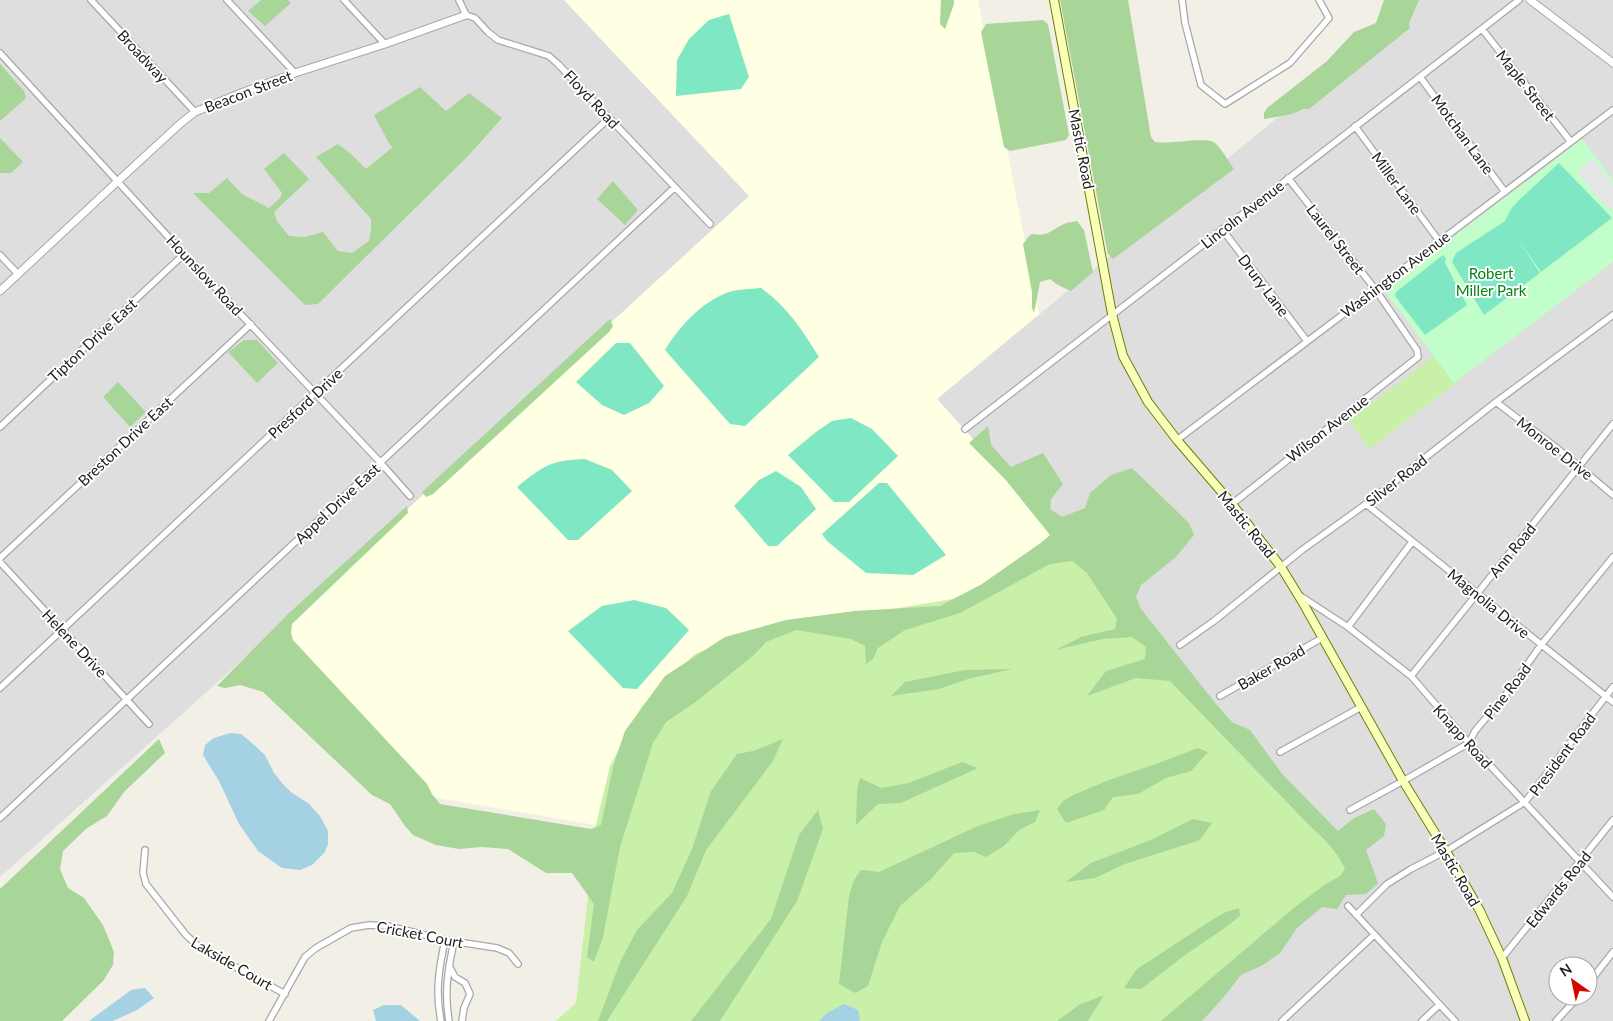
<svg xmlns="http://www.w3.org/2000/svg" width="1613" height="1021" viewBox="0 0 1613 1021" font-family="Lato,sans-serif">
	<rect width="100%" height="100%" fill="#f2efe7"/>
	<path fill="#dfdede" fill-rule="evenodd" d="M0,0H564L750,196L277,629L0,877Z
		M1391,0H1613V1021H1192L1067,543L937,399L1405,12ZM1558,966H1588V996H1558Z"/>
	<path fill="#feffe3" d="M564,0H978L1039,314L937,399L1067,543L965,597L870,613L695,654L642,706L610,766L596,825L426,796L277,629L749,196Z"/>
	<path fill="#c9f0a9" d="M1439,353L1459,381L1369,449L1349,420Z
		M1067,543L1358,866L1192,1021H556L576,1003L596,825L610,766L642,706L695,654L764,627L870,613L965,597Z"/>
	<path fill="#a8d598" d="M261,0H288L291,3L265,26L248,11Z
		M941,0H954V4L945,29L940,24Z
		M1060,0H1128L1151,137L1155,142C1169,145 1207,136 1215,143C1222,149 1228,161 1234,169L1113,259L1108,254L1107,250Z
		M1384,0H1419L1409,23L1410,28L1309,109H1303L1292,114L1264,119V113L1267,108L1327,61L1354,32L1376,23Z
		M1043,20L1048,24L1069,135L1066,140L1010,151L1004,147L981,32L986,24Z
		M0,64L24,91L26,98L0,121Z
		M420,87L446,111L469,93L502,118L469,155L318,304L305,305L193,193H209L227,178L242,194L269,208L280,198L282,193L264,169L284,153L309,179L274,212L277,221L289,236L305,237L323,232L338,251L352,253L369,241L371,229V219L316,157L338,144L351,154L366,169L393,147L390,145L374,115Z
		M0,138L23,162L11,173H0Z
		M613,181L638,210L625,225L597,199Z
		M1077,221L1084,230L1093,272L1071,291L1058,285L1050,279L1040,282L1034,313L1032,308V292L1023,244L1029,236L1032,234C1048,237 1051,230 1064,224C1068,222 1073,222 1077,221Z
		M610,319L613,326L609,332L433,494L426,497L422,492Z
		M244,340H257L278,363L257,383L228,352Z
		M118,382L146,412L130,427L103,397Z
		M988,426L991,445L1011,467L1043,453L1063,484L1051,499L1050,509L1062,517L1085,508L1090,493L1111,475L1132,468L1189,523L1194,535L1176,557L1141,585L1136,597L1141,609L1216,704L1232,722L1250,730L1283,775L1338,831L1354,818L1374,809L1386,824L1384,836L1366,850L1378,883L1366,894L1346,895L1337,909L1322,907L1297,928L1280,953L1263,965L1241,975L1223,998L1202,1021H1161L1295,907L1323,886L1340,876L1345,869C1337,850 1323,838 1308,824L1170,681L1136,678L1087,696L1106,671L1145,659L1146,647L1132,637L1103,639L1055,650L1081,637L1115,629L1117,619L1087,573L1072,561L1050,564L960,613L905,630L878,648L873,659L866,664L865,646L851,639L796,630L766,642L755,654L697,701L666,722L653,743L620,847L603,937L594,962L587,957L594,904L572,873H546L508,849L482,847L459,849L436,845L413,835L405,826L390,804L372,795L263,692L240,685L225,688L217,686L289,613L407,506L408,513L292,624L291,633L293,640L427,784L432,794L440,804L591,829L601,825L613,767L625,731L665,676L725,637L786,620L855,611L940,606L982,584L1042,542L1050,535L1005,479L969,443Z
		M1012,669L968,679L939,689L891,696L905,682L965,670Z
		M159,739L165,753L124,792L107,816L87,828L63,851L60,869L68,888L84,898L103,925L114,952L113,965L103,981L62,1021H0V889Z
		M783,739L773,761L706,850L687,896L607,1021H598L621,960L637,930L672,893L692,849L711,791L737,754L753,751Z
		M1198,748L1208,752L1191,771L1166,778L1138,794L1113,797L1104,810L1066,823L1057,809L1063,801L1073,795L1109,780L1153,765Z
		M962,762L978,768L901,803L878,804L856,825L857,790L860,778L881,788L909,783Z
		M818,810L823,829L797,901L720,1021H691L771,919L799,835Z
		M1040,810L1035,822L1019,830L1004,846L986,857L974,852L954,853L932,878L900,906L882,942L868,986L855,993L839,984L849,896L854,880L861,870L879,872L978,826L1014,814Z
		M1193,819L1212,823L1200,840L1125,864L1095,878L1066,882L1091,863L1151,840Z
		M1239,908L1240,916L1222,930L1185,955L1141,989L1124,988L1137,969L1215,918L1226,912Z
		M1104,995L1088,1021H1057L1079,1005Z"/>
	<path fill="#c2fec9" d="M1582,139L1613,180V262L1454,383L1384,290Z"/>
	<path fill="#7fe7c3" d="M729,14L749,77L741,89L676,96L677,60L689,39L709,20Z
		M1559,163L1612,218L1541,272L1516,237L1540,273L1484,315L1452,262L1456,253L1505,221L1511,209L1519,200Z
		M1443,255L1446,258L1445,263L1467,305L1425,335L1395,296L1396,292Z
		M761,288C787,306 803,331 819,357L745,426L730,424L665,350C680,326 701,302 729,292C738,289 751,289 761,288Z
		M616,343H630L664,386L649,403L624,415L602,405L576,382Z
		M851,418L872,429L898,456L849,502H834L788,455L816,432L832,421Z
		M585,459L612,470L632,491L578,540H568L517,487C543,466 551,460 585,459Z
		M776,471L801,487L816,509L777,546H768L734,506L759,480Z
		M879,483H887L946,555L913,575L866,573L827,541L822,534Z
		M634,600L666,608L689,630L637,689L623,688L568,631L602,606Z"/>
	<path fill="#e5e5e5" d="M1593,159L1613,185V208L1611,210L1595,194L1577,171Z"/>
	<path fill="#a4d2e3" d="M230,733L241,734L252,743L265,755L274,773L282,783L292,793L308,803L320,816L328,831V844L325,852L312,865L300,870L282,868L258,851L239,824L219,781L203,755L205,745L214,738Z
		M145,988L154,998L137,1010L113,1021H89L131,990Z
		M844,1004L858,1010L860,1021H819L827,1013Z
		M384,1005H401L420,1021H376L373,1010Z"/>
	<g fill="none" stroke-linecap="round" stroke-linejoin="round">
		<defs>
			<path id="minor" d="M91,0L195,112
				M227,0L295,73
				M344,0L385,44
				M459,0L466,15L475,18L488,32L498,40L549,56L558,64L710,224
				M1182,0L1185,23L1201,85L1225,104L1290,63L1329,18L1319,0
				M1482,29L1571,142
				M0,53L184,254L380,462L410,496
				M1420,77L1505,192
				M1355,126L1439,241
				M1222,229L1307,341
				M0,255L18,274
				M1496,402L1558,449L1613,495
				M0,427L184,254
				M965,429L1519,0
				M1177,440L1613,110
				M1232,504L1418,357L1417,350L1375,289L1288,178
				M1366,504L1613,702
				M0,558L251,324
				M0,562L149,724
				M1299,595L1348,627L1411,676L1469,743L1613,897
				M1348,627L1412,542
				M1180,645L1214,621L1302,550L1366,504L1496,402L1613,315
				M1411,676L1613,424
				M0,688L609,118
				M1220,696L1322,638
				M1280,752L1361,707
				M1350,810L1403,781L1469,743L1475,731L1507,693L1541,645L1613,557
				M0,818L674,188
				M145,850L143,873L146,884L186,935L199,947L285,994
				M1348,906L1455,1021
				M1356,915L1387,884L1411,869L1446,851L1525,802L1613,687
				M1502,958L1613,820
				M449,966L455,977L465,983L470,994L464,1008L462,1021
				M1588,984L1613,952
				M269,1021L305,957L316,948L351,928L369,925L388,926L445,940L497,948L509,953L518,964
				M441,1021C435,992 439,968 445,940
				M449,1021C444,991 448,970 454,941
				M1282,1021L1374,935
				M1422,1021L1439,1005
				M1556,1021L1579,996"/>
			<path id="tertiary" d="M1530,0L1613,63
				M0,291L118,181L181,123L195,112L241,93L295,73L385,44L466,15"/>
			<path id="secondary" d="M1054,0L1112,314L1123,356L1148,402L1177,440L1232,504L1281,567L1303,603L1403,781L1446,851L1480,911L1502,958L1525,1021"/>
		</defs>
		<use href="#minor" stroke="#a8a8a8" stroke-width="8"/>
		<use href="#tertiary" stroke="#a8a8a8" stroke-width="9"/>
		<use href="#secondary" stroke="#6d8000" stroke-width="10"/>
		<use href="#minor" stroke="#fff" stroke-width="5.5"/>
		<use href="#tertiary" stroke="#fff" stroke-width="7"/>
		<use href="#secondary" stroke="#f9ffb8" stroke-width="8"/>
	</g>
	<g text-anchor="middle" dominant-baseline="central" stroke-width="4" stroke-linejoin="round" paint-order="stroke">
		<g font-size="15" fill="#212121" stroke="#fff">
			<text transform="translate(143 56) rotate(47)">Broadway</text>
			<text transform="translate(1526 85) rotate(52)">Maple Street</text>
			<text transform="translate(248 91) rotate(-21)">Beacon Street</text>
			<text transform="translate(592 99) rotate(47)">Floyd Road</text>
			<text transform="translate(1463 134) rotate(54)">Motchan Lane</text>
			<text transform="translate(1082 149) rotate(79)">Mastic Road</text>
			<text transform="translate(1397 183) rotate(54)">Miller Lane</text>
			<text transform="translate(1242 214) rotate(-38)">Lincoln Avenue</text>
			<text transform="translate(1336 239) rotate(52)">Laurel Street</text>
			<text transform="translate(1395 274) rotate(-37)">Washington Avenue</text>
			<text transform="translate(205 275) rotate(47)">Hounslow Road</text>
			<text transform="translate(1264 285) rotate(53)">Drury Lane</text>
			<text transform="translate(92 340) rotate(-43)">Tipton Drive East</text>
			<text transform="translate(305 403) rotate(-43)">Presford Drive</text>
			<text transform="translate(1327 428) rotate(-38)">Wilson Avenue</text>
			<text transform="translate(125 441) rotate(-43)">Breston Drive East</text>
			<text transform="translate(1555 448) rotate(38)">Monroe Drive</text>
			<text transform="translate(1396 480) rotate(-38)">Silver Road</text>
			<text transform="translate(337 503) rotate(-43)">Appel Drive East</text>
			<text transform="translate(1247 524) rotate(51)">Mastic Road</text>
			<text transform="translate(1512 550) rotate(-51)">Ann Road</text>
			<text transform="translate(1489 603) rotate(39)">Magnolia Drive</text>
			<text transform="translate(75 643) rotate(47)">Helene Drive</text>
			<text transform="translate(1271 667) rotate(-30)">Baker Road</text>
			<text transform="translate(1507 691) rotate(-52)">Pine Road</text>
			<text transform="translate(1463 736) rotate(48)">Knapp Road</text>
			<text transform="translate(1562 754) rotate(-53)">President Road</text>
			<text transform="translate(1456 870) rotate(60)">Mastic Road</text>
			<text transform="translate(1558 889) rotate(-51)">Edwards Road</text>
			<text transform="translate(420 934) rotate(11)">Cricket Court</text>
			<text transform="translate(232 963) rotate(30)">Lakside Court</text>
		</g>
		<g font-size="15" fill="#038712" stroke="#fff">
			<text x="1491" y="273">Robert<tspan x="1491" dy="17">Miller Park</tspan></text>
		</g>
	</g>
	<g transform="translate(1573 981) rotate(327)"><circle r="24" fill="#ffffff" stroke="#a6a6a6"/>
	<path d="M0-4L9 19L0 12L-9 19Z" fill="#d20800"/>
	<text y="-8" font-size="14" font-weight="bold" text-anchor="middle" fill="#212121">N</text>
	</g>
</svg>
